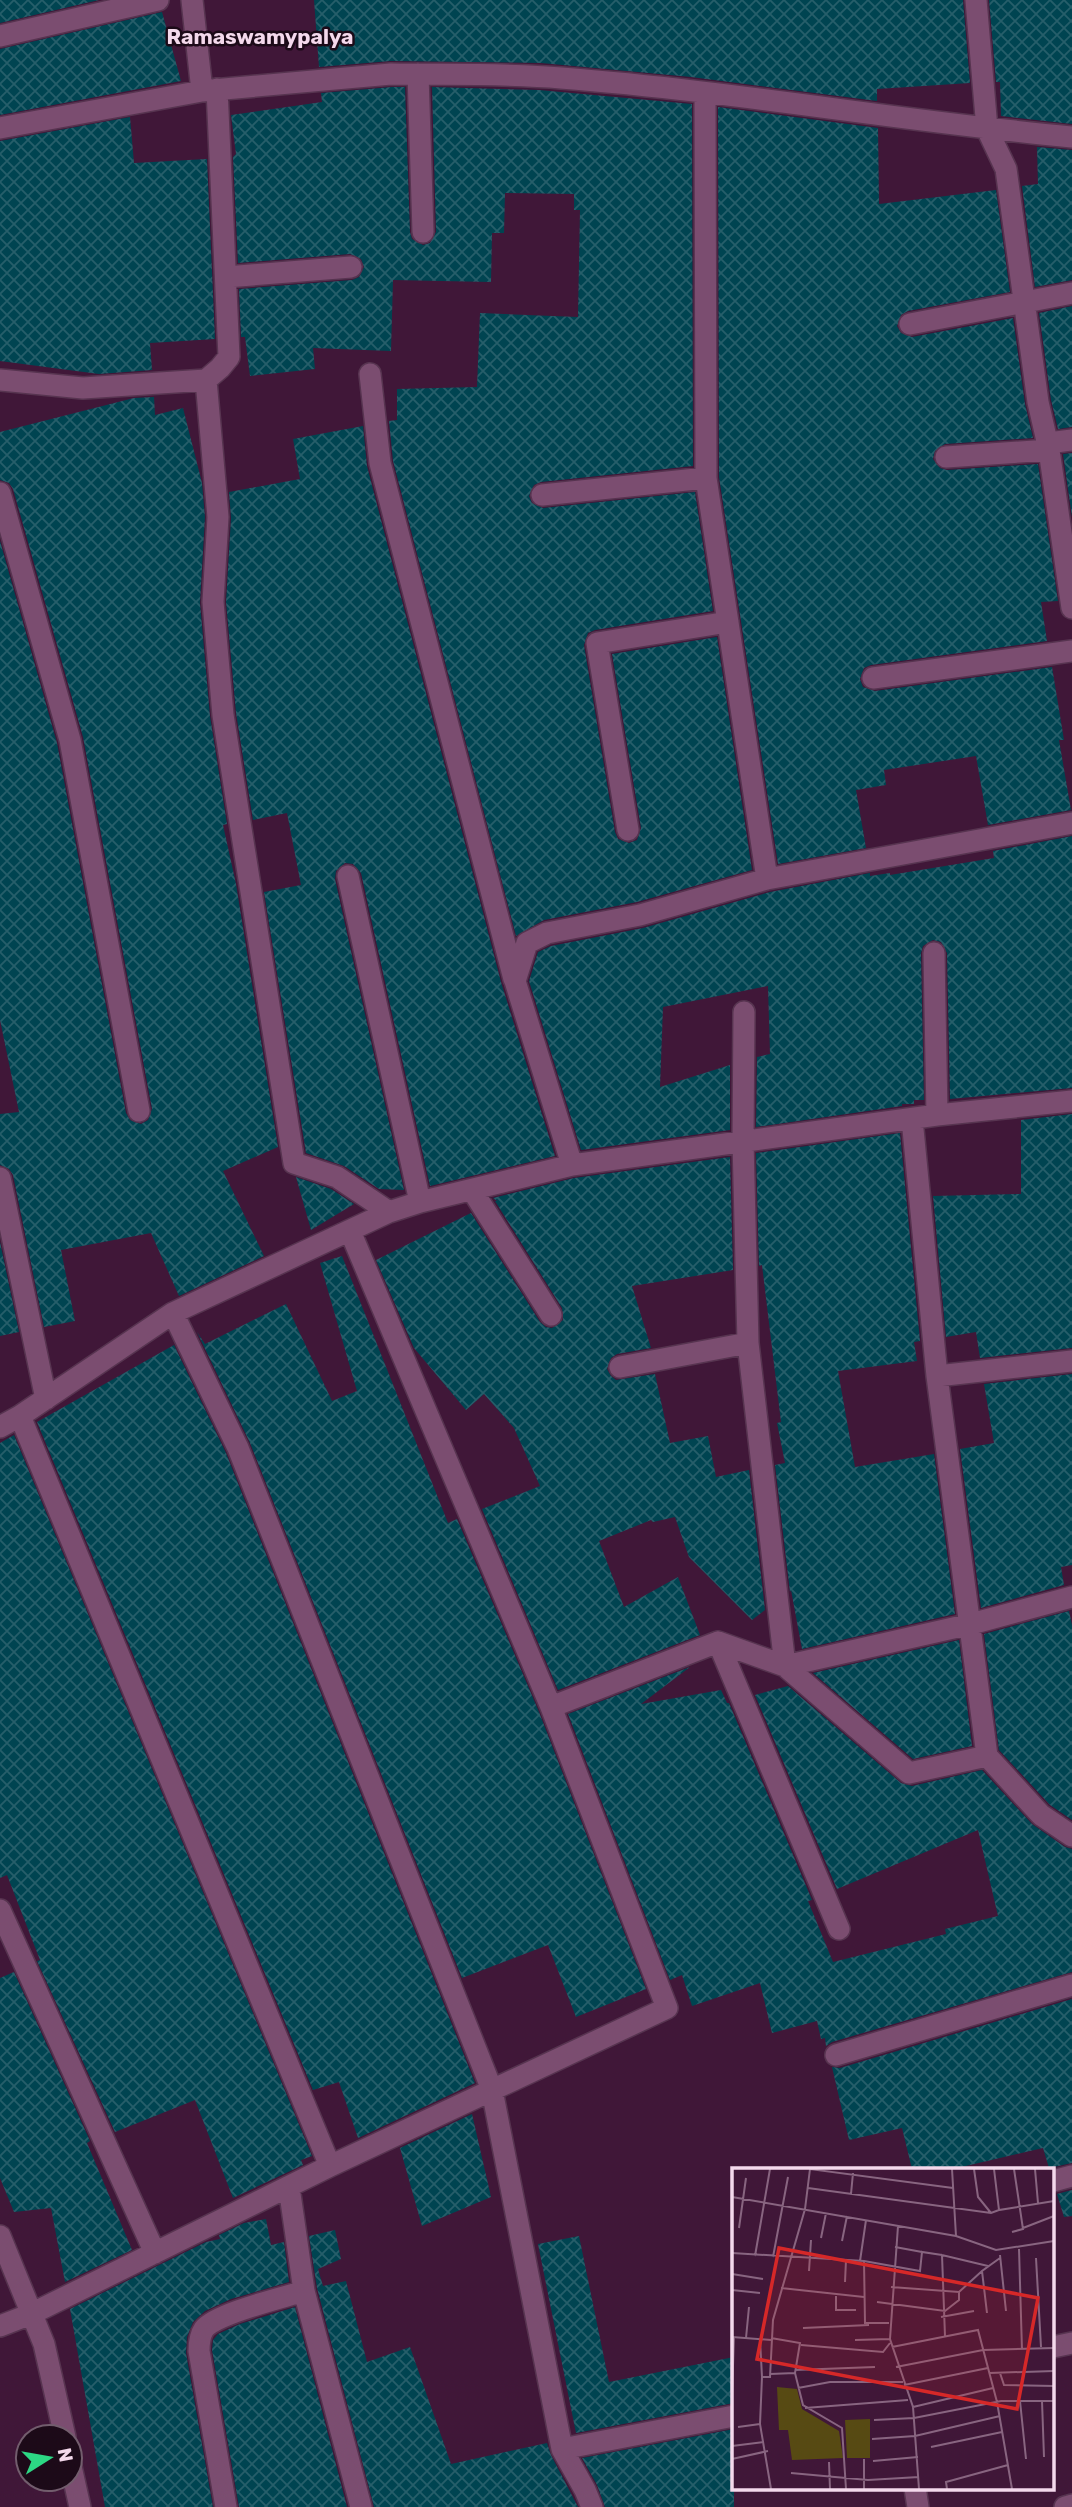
<svg xmlns="http://www.w3.org/2000/svg" width="1072" height="2507" viewBox="0 0 1072 2507" font-family="Rubik,sans-serif">
	<defs>
		<pattern id="building-cross-hatch" width="8" height="8" patternUnits="userSpaceOnUse" patternTransform="scale(1.75)"><rect width="8" height="8" fill="#004451"/><path d="M0 0l8 8M0 8l8-8" fill="none" stroke="#265e6a"/></pattern>
	</defs>
	<rect width="100%" height="100%" fill="#401738"/>
	<path fill="url(#building-cross-hatch)" d="M0,0H99L0,23Z
		M314,0H963L970,83L877,89V101L691,77L541,63L391,61L319,67Z
		M989,0H1072V124L1001,116L1000,82H996Z
		M162,12L181,81L0,115V49Z
		M392,87H405L410,232L412,239L423,245L430,243L436,232L432,87L539,90L692,104L693,466L541,482L534,485L529,496L532,503L543,508L695,492L713,611L595,630L588,633L584,645L615,832L618,839L629,843L637,840L641,828L612,654L717,637L752,870L637,902L544,920L516,936L393,461L389,421L397,420V389L477,387L480,313L578,317L580,210H574V194L505,193L504,233H492L491,282L393,280L391,351L313,348L315,369L250,376L245,337H241L239,289L352,280L359,277L364,267L361,259L350,254L238,263L233,157L236,154L231,115L322,102L321,93Z
		M718,107L878,128L879,204L996,190L1010,292L908,311L901,315L897,326L901,333L912,337L1013,318L1025,404L1033,438L945,444L935,451L933,459L940,468L947,470L1038,464L1058,601L1041,602L1047,641L871,665L864,668L860,679L863,687L875,691L1052,667L1064,740H1059L1071,810L988,825L976,756L884,770L886,785L856,790L866,848L778,864L719,477Z
		M130,117L134,163L207,159L215,339L150,343L152,370L99,374L0,361V141Z
		M1037,147L1072,150V280L1035,287L1022,186L1038,184Z
		M1072,306V427L1058,429L1051,400L1039,313Z
		M154,397L155,415L183,408L202,483L205,517L200,603L210,716L227,824L223,825L236,884L278,1147L223,1171L264,1256L179,1296L151,1233L61,1250L75,1321L44,1327L13,1175L9,1169L0,1165V1114L19,1112L0,1020V541L57,743L126,1113L130,1120L141,1124L148,1120L152,1109L83,737L13,489L9,483L0,480V432L134,398Z
		M363,426L367,466L501,982L555,1156L430,1186L361,873L353,864L345,863L336,871L335,879L404,1190L379,1189L344,1166L306,1153L264,892L301,885L287,813L253,820L236,713L226,602L231,518L229,492L300,479L293,439Z
		M1072,453V517L1063,454Z
		M1072,836V1088L950,1099L947,953L941,942L933,940L923,946L921,953L924,1100H914V1104H902V1106L756,1127L757,1057L770,1054L768,986L663,1007L660,1087L730,1065V1130L581,1150L529,981L538,952L551,946L643,928L770,892L870,873V876L890,873V875L994,858L993,851Z
		M1072,1114V1348L980,1358L976,1332L946,1337L933,1196L1021,1194V1120Z
		M900,1133L920,1341L914,1342L917,1361L838,1371L855,1467L934,1454L955,1614L802,1649L791,1590L790,1592L775,1465L785,1463L777,1423L781,1422L762,1265L759,1266L756,1153Z
		M730,1157L733,1270L632,1286L651,1348L617,1354L611,1358L607,1369L611,1376L616,1380L655,1374L670,1443L708,1436L716,1477L749,1470L765,1610L752,1620L689,1557L675,1517L653,1522L651,1520L599,1541L624,1607L678,1577L700,1635L558,1690L482,1509L540,1486L514,1428L484,1394L466,1410L414,1348L376,1260L471,1213L540,1322L546,1327L552,1328L563,1320L562,1308L495,1201H497L493,1198L574,1178Z
		M296,1177L331,1189L354,1204L311,1230Z
		M0,1242L19,1332L0,1336Z
		M342,1256L448,1523L457,1519L539,1712L646,1989L576,2017L548,1945L462,1978L250,1443L197,1332L205,1344L286,1304L332,1401L357,1391L320,1263Z
		M174,1345L226,1453L475,2083L358,2138L339,2082L313,2090L37,1422Z
		M1072,1374V1565L1061,1567L1064,1585L981,1608L960,1449L994,1443L984,1384Z
		M14,1435L312,2156L301,2160L303,2165L233,2198L195,2100L115,2132L37,1961L40,1960L7,1875L0,1878V1443Z
		M1069,1611L1072,1625V1820L1050,1805L999,1750L984,1634Z
		M959,1640L972,1746L913,1759L813,1673Z
		M690,1667L641,1704L721,1690L727,1703H729L812,1900L808,1901L833,1962L946,1934L945,1929L998,1916L978,1830L837,1889L755,1695L788,1686L901,1783L912,1786L982,1770L1032,1824L1065,1847L1072,1849V1972L832,2042L826,2046L825,2038L821,2039L817,2021L772,2033L760,1983L692,2006L682,1975L670,1980L568,1714Z
		M14,1972L90,2141L87,2143L132,2250L65,2282L51,2208L14,2212L0,2178V1978Z
		M1072,1999V2163L1049,2168L1043,2148L953,2169H912L902,2128L849,2140L832,2067L840,2068Z
		M472,2114L491,2197L422,2226L400,2148Z
		M1072,2190V2216L1064,2217L1057,2194Z
		M266,2219L271,2245L284,2242L289,2282L231,2299L205,2311L193,2322L187,2337L186,2353L213,2507H105L70,2309L206,2242L220,2239L219,2235L244,2223Z
		M335,2230L341,2259L318,2269L323,2286L346,2281L367,2362L410,2347L451,2464L547,2443L551,2455L578,2507H374L317,2288L309,2236Z
		M579,2236L609,2382L734,2357V2403L576,2433L538,2244Z
		M295,2307L347,2507H239L212,2350L213,2340L218,2334L240,2324Z
		M734,2429V2507H605L597,2485L582,2458Z"/>
	<g fill="none" stroke-linecap="round" stroke-linejoin="round">
		<defs>
			<path id="minor" d="M192,0L202,91
				M976,0L987,129L1006,169L1038,402L1049,450L1072,608
				M0,36L158,0
				M418,74L423,232
				M705,93L706,478L767,879
				M0,128L202,91L391,74C447,75 505,73 561,78C732,91 901,121 1072,137
				M226,277L351,267
				M910,324L1072,293
				M370,374L380,463L514,979
				M0,380L83,388L206,380L220,368L229,357L217,89
				M206,380L218,517L213,602L223,715L294,1163L337,1177L389,1212
				M1048,443L1072,440
				M946,457L1049,450
				M0,493L70,740L139,1111
				M542,495L706,478
				M873,678L1072,651
				M628,830L597,643L728,622
				M348,876L420,1202
				M934,953L937,1115
				M744,1012L743,1141L748,1343L785,1666L909,1773L987,1756
				M912,1119L937,1376L987,1756L1041,1815L1072,1836
				M572,1165L515,981L527,943L547,933L640,915L767,879L1072,823
				M0,1178L46,1399
				M472,1190L551,1315
				M173,1313L238,1448L492,2090L562,2449L585,2490L592,2507
				M620,1367L748,1343
				M937,1376L1072,1361
				M20,1416L330,2166
				M0,1427L20,1416L173,1313L389,1212L420,1202L572,1165L937,1115L1072,1101
				M718,1642L839,1929
				M551,1707L718,1642L785,1666L971,1624L1072,1597
				M0,1910L155,2253
				M836,2055L1072,1985
				M1053,2181L1072,2176
				M289,2187L304,2291L361,2507
				M0,2236L44,2344L65,2437
				M0,2326L31,2314L330,2166L667,2008L551,1707L350,1231
				M1053,2347L1072,2343
				M562,2449L734,2416
				M70,2462L80,2507
				M915,2488L918,2507
				M226,2507L199,2351C199,2343 200,2335 204,2329C217,2313 282,2298 304,2291
				M1065,2507L1072,2505"/>
		</defs>
		<use href="#minor" stroke="#573450" stroke-width="24"/>
		<use href="#minor" stroke="#7b4d70" stroke-width="21"/>
	</g>
	<g text-anchor="middle" dominant-baseline="central" stroke-width="5" stroke-linejoin="round" paint-order="stroke">
		<g font-size="21" font-weight="bold" fill="#f4d9ec" stroke="#1c0a18">
			<text x="260" y="36">Ramaswamypalya</text>
		</g>
	</g>
	<g transform="translate(732 2168)">
		<rect width="322" height="322" fill="#401738"/>
		<path d="M45,219L65,221L70,241L107,263L111,290L60,292L56,262H47ZM138,251V290H115L113,252Z" fill="#574a13"/>
		<path fill="none" stroke="#886580" stroke-width="2" d="M220,1L224,68M242,1L246,29L259,45M262,1L267,42L322,33M303,1L306,35M76,20L259,45L267,42M119,26L121,5M0,29L224,68L264,82L322,73M166,58L158,171L181,239L187,321M7,60L14,10M291,60L322,48M280,64L291,61L282,1M89,70L94,45M110,73L115,48M163,79L190,84M287,81L290,182M0,85L132,93L188,103L190,84L210,87M268,87L274,143M23,88L38,1M41,89L56,9M304,90L309,179M128,93L134,52M132,93L133,155H157M77,103L79,72M0,106L31,111M113,114L114,92M159,119L227,124L250,103M49,120L132,129M0,122L28,125M104,128V142H124M145,134L213,143L227,132V124M255,145L250,103L268,90M209,149L242,143M71,160L137,157M213,168L210,87L256,98M0,169L39,172M14,170L17,139M39,170L68,175L63,205L71,237L110,260L114,321M28,171L30,209M123,172L158,171M69,177L151,184L158,175M160,179L246,162L265,234L280,321M164,199L251,182L322,180M63,202L143,199M257,205L322,203M268,205L272,217L322,218M38,206L63,205M172,217L256,200M66,220L98,214H171M0,227L2,169M288,233L294,291M310,233L312,289M181,239L261,220M73,240L176,232M142,252L182,250L269,233H322M6,259L28,256M140,271L183,268L268,248M0,278L32,274M199,279L270,264M0,291L36,283M141,293L186,289M97,294L98,321M59,305L136,312L187,309M39,321L28,256L30,209H38L41,152L73,41L78,1L221,20M132,321V291M215,321L214,314L276,297"/>
		<path fill="#d62828" fill-opacity="0.15" stroke="#d62828" stroke-width="3.5" d="M47,80L306,130L285,241L25,191Z"/>
		<rect width="322" height="322" fill="none" stroke="#f4d9ec" stroke-width="3.5"/>
	</g>
	<g transform="translate(49 2458) rotate(79)"><circle r="33" fill="#1c0a18" stroke="#725d6d" stroke-width="2"/>
	<path d="M0-5L12 26L0 18L-12 26Z" fill="#2cd884"/>
	<text y="-10" font-size="19" font-weight="bold" text-anchor="middle" fill="#f4d9ec">N</text>
	</g>
</svg>
